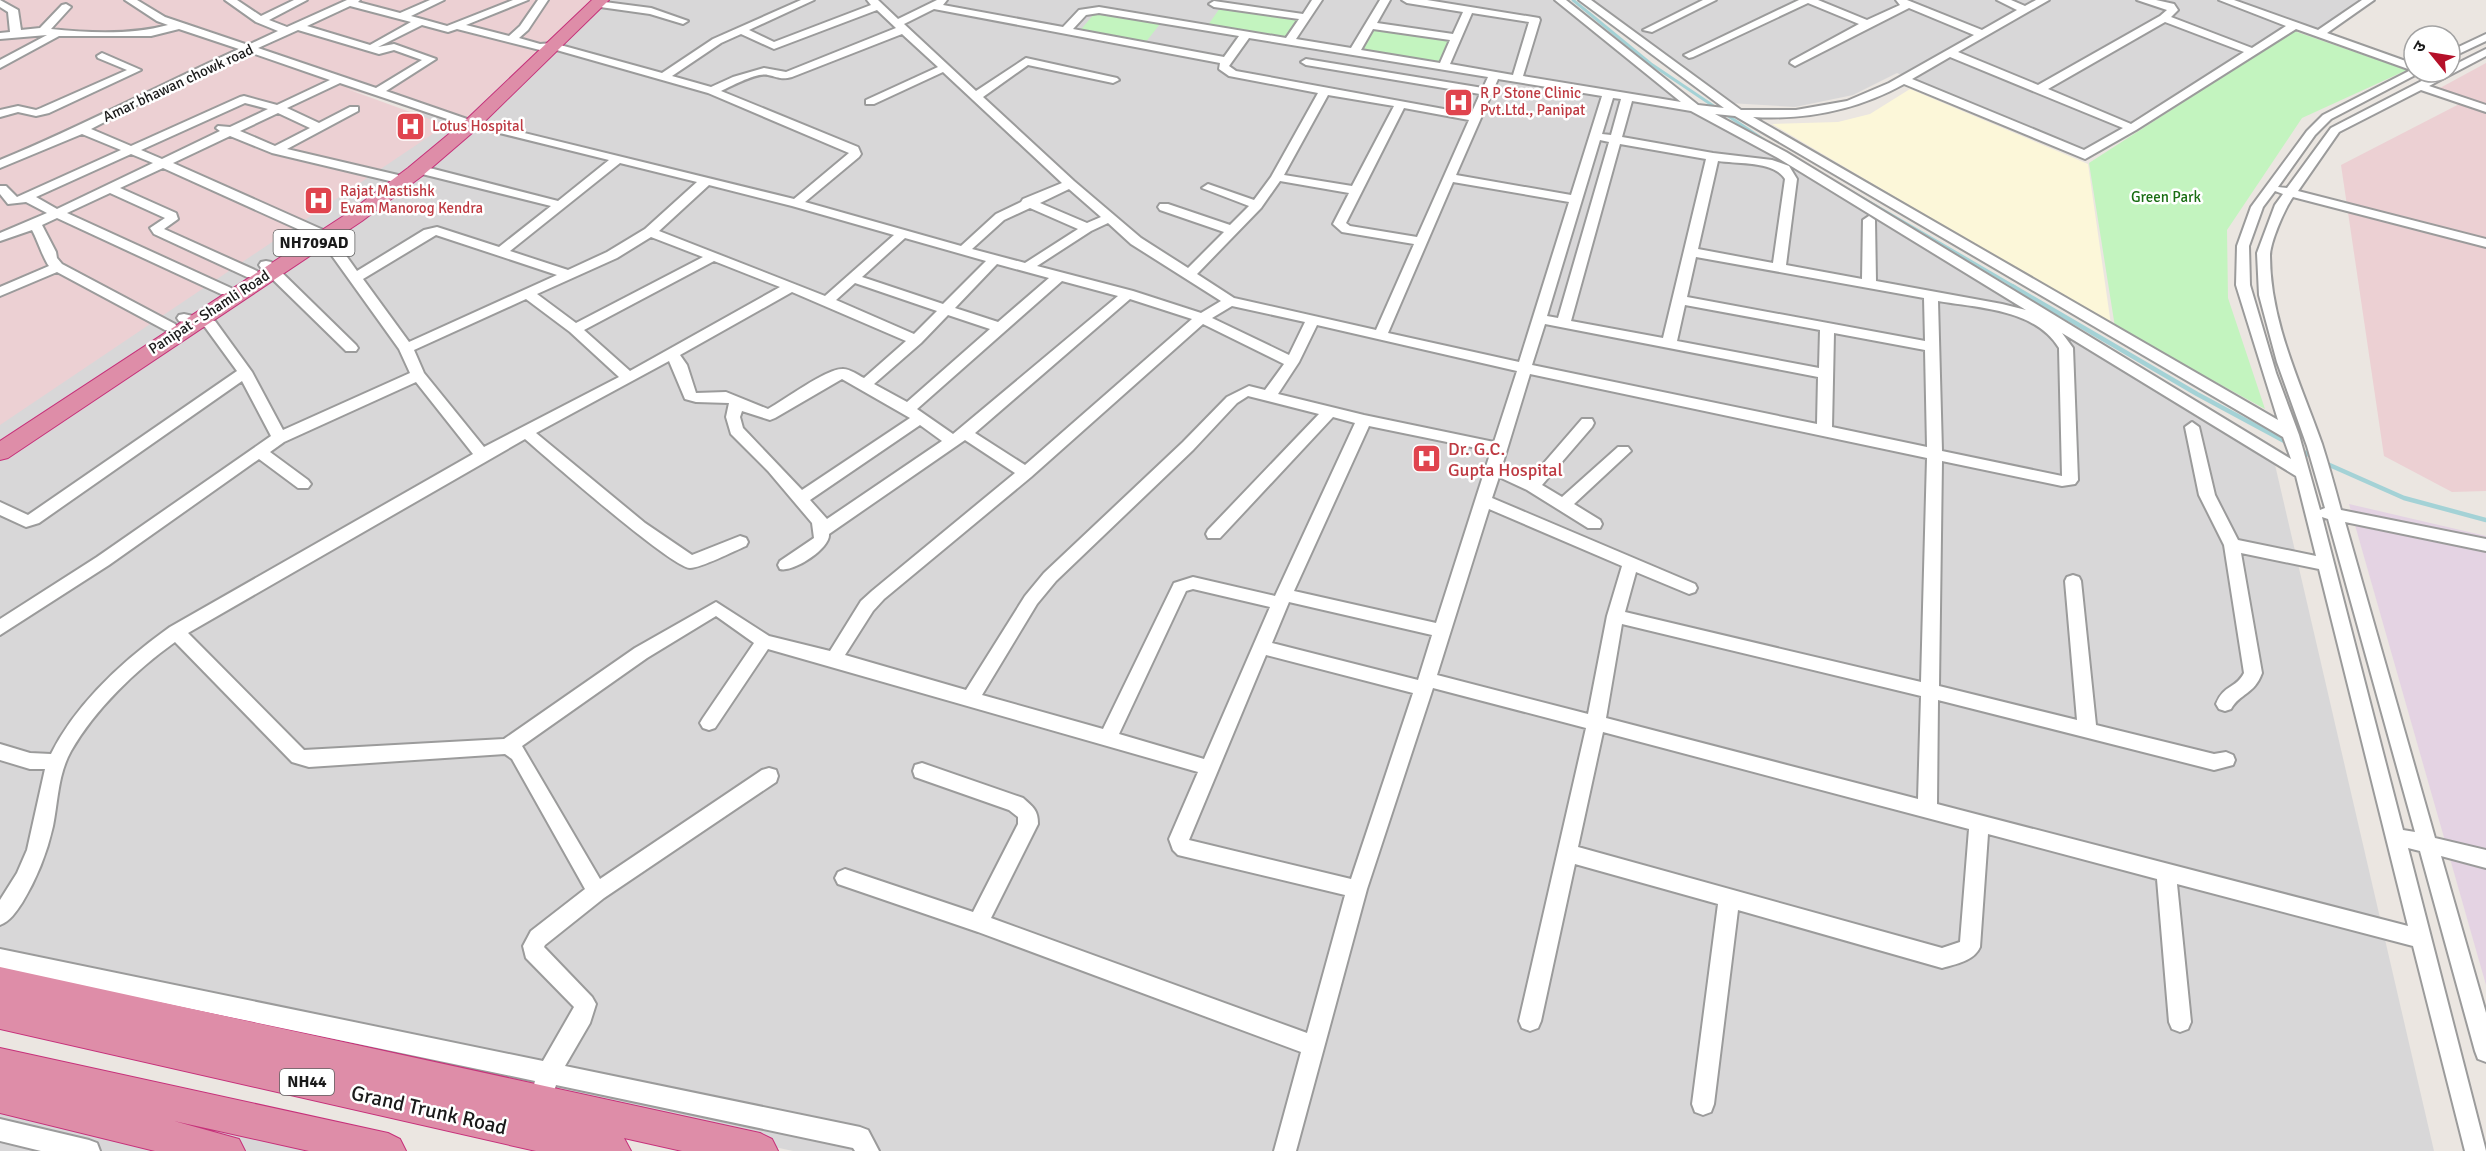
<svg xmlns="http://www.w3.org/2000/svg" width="2486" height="1151" viewBox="0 0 2486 1151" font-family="Signika,'Noto Sans Devanagari',sans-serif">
	<rect width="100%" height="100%" fill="#ebe6e1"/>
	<path fill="#d8d7d8" d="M577,0H1554L1570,14L1735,132L2012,296L2147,386L2273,456L2434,1151H793L0,977V422Z
		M1582,0H2359L2318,29L2293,21L2130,122L2084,153L1897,73L1853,95L1795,107L1729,103Z
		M0,1087L355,1151H0Z"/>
	<path fill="#ecd0d3" d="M0,0H591L463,121L347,89L446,125L0,425Z
		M2486,63V491L2452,492L2384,456L2341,165L2469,99L2440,88Z"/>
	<path fill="#e4d3e3" d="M2349,504L2486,536V985Z"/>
	<path fill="#fcf7d9" d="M1910,89L2088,164L2111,325L1772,124L1838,122L1870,114Z"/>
	<path fill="#c3f4bf" d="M1220,8L1298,20L1286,37L1208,25Z
		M1094,14L1160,24L1145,43L1078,33Z
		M1375,29L1451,40L1440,62L1363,50Z
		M2294,31L2407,70L2302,118L2227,230L2228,298L2265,409L2115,327L2089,163Z"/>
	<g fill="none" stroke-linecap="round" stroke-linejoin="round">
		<path stroke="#a4d2d6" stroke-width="3" d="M1573,0L1651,64L1764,140
			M1823,175L2015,287"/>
		<path stroke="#a4d2d6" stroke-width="4.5" d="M2012,286L2197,394L2288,443
			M2298,449L2315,458
			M2325,463L2404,498L2486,520"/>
		<defs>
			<path id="minor" d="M0,0L18,10L21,30L40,28L62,5L66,4L71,7L51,29C88,33 132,35 168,25L157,21L125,0H137L165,17L248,45L278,31L256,22L225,0H237L261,16L294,0H307L269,20L287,27L347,0H360L358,2L400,13L430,0H444L411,16L447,26L513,0H528L466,25L509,36L520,26L538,0H548L528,30L519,38L540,44L553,43L662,73L713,39L801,0H814L749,30L774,42L871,5L867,0H878L898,19L937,0H947L943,5L1063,27L1079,10L1099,7L1286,38L1299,19L1214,7L1209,4L1214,1L1303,14L1312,0H1322L1296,39L1351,48L1380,0H1390L1377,23L1453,34L1463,12L1407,3L1402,0H1427L1539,18L1540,20L1523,76L1681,102L1555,0H1566L1698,105L1724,108L1579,0H1591L1741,110H1796L1847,101L1889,83L1974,35L1909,8L1795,66L1790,63L1791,61L1859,24L1808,3L1693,57L1689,58L1684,55L1799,0H1818L1867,20L1900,5L1896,0H1907L1982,30L2017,10L1997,0H2011L2025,6L2036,0H2049L1958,52L2038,85L2160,16L2167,10L2137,0H2156L2174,4L2178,10L2171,17L2252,48L2286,26L2219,0H2234L2318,30L2362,0H2374L2327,33L2414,64V72H2421L2331,119L2315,135L2278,187L2287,188L2331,128L2439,72H2450V67L2486,49V56L2429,86L2486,105V112L2421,90L2339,132L2298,191L2486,239V247L2293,197C2285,208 2270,242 2270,256C2270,322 2301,384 2322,444C2329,466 2335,488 2341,510L2486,539V551L2345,522L2435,838L2486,850V868L2441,856L2486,1013V1062L2478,1059L2475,1051L2420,851L2408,848L2486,1151H2465L2413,946L2177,884L2191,1022L2188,1029L2180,1032L2172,1029L2169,1022L2157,879L1988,834L1980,947C1974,961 1956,964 1942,968L1738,910L1714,1104L1711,1112L1703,1115L1695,1112L1692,1104L1718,904L1575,864L1541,1021L1538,1028L1530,1031L1522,1028L1519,1021L1586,728L1433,688L1367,889L1296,1151H1274L1301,1052L978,932L838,884L835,878L838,872L845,869L973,912L1018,824V817L1009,810L915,777L913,771L915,765L922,763L1023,798C1033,807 1038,810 1038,824L991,918L1307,1033L1345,895L1178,855L1173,850L1169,839L1198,772L768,649L715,728L709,730L703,728L700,723L703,718L754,643L716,616L647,658L522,746L600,879L762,770L769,768L776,770L778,776L776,782L604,898L545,945L544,947L592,997L596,1004L590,1023L565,1066L860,1127L868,1130L879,1151H855L853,1148L556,1085L548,1110L540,1113L532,1110L529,1102L535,1081L0,969V949L543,1061L574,1007L526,958L523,946L531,931L585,889L512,759L505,754L309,767L292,762L175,642C136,670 95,709 71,751C58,774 58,801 53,826C47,853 36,880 22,903C16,912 10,921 0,925V900L17,873L27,850L45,769H30L0,760V744L30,753L51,754C77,702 124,660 170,627L473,454L416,382L284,442L270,452L308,480L311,484L308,488H298L259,459L109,565L0,635V619L97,557L271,436L242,381L39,523L26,527L0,515V502L28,515L237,371L205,327L179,321L177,318L179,315L184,314L215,321L252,372L283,430L410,373L399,349L320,239L163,168L120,188L176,213L178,219L164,229L257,271L259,274L257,277H247L154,234L150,228L165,218L110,193L67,213L231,288L233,291L231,294H221L57,218L42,225L56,252L57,258L62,264L175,324L177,327L175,330H165L57,272L0,296V287L49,266C44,260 37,239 32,230L0,241V233L47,213L26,202L8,204L0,194V186H6L17,197L121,150L82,134L0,168V160C81,127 159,85 239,49L179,29L151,36H59L0,68V60L47,35L0,39V33L10,32L8,12L0,7ZM350,6L411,22L370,45L307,26ZM934,9L1220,63L1219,69L1229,76L1318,93L1271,177L1254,200L1208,184L1202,188L1249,206L1230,225L1168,204H1160L1158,207L1160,210L1224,232L1188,268L1141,238L1074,181L983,97L1028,65L1113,83L1119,80L1117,78L1026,58L976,91L904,24ZM877,10L896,28L786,72L764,68L733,77L711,87L672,76L721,43L741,34L774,49ZM1099,13L1239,36L1224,57L1073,29L1086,15ZM1472,13L1529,22L1513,75L1450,64ZM2165,22L2244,52L2131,124L2048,89ZM422,25L448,32L457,29L540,50L553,49L708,93L849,153L794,199L467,119L386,91L436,59L394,44L378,47ZM1373,29L1450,40L1440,63L1361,50ZM2296,29L2411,70L2323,115L2307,131L2251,207L2237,246L2236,285L2278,420L1753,117C1807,120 1857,110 1904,84L2085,159L2136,130ZM298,30L379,54L394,50L422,60L376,88L258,48ZM902,34L938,67L866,100V104H874L943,72L1062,183L1023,199L1021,202L996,214L961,246L805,202L859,157L861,154L858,147L721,91C732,86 757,72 768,75C778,77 781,80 792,77ZM1249,38L1488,77L1483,88L1306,59L1301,62L1306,65L1480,94L1471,114L1236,71L1229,66ZM249,52L330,80L277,105L244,96L240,97L131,146L91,129L160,93ZM1950,57L2123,128L2084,150L1912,79ZM1498,79L1602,96L1571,195L1456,175ZM340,83L459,123L609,160L558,201L418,165L414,166V172L551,206L499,247L437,227L424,230L357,271L330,233L173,163L230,136L272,153L394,182L398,181V175L287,149L358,111V107H350L319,123L287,108ZM1328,95L1394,106L1352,186L1284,175ZM1613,98L1621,99L1611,135L1602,134ZM1632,101L1691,111L1778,158L2026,310L2002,304L1876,281L1875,220L1869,216L1863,220L1862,279L1786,265L1797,179L1789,166L1772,160L1713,153L1622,137ZM245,103L268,109L230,127L218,126L216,128L220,131L162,159L141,150ZM1404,108L1469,120L1417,237L1350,226L1346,223ZM278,113L310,128L275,146L240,131ZM1715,114L1735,116L2283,437L2291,459L1786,152ZM1600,140L1609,142L1558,318L1547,316ZM1620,144L1706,159L1663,338L1571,321ZM131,154L153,163L57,209L36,197ZM1718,161C1738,164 1774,161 1785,179L1773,263L1698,249ZM620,163L697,182L645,229L607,252L568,270L510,251ZM1280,181L1349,193L1333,224L1342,232L1414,244L1376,330L1234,298L1197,274L1261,208ZM1453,182L1569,202L1519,362L1388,333ZM709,185L792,206L894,235L825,296L659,231ZM1069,189L1101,217L1087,223L1040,203ZM2275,191L2283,194L2275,205L2257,253L2259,295L2277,362L2307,446L2325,508L2320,510L2299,435L2276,373L2250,285L2249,246L2263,207ZM1030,208L1078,229L1025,263L972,249L1004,220ZM1108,223L1131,244L1221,301L1201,313L1133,291L1037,266L1091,231ZM436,235L557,275L409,342L363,279ZM651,237L703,257L576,323L537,294L617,258ZM905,238L986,261L943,304L862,277ZM1696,257L1924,298L1925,341L1687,297ZM714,261L780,287L630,371L584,330ZM997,264L1049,278L998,322L955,308ZM1062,281L1118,296L953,434L917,409ZM855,283L937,311L914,334L836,300ZM792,292L906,341L864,378C858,375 849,368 842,369C826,369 784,400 768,409L726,392L696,393L687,365L680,355ZM526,299L570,332L619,377L484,447L424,373L414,350ZM1130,299L1192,319L1025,465L975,433ZM1938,301C1979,308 2035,309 2059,348L2062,476L1942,451ZM1685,305L1820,330L1819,368L1677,341ZM1232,306L1305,322L1289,355L1212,318ZM948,315L990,329L907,402L874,384L921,343ZM1203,324L1284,364L1265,390L1249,386L1227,397L1183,442L1044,573L1025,596L966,690L845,655L873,611L884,599L1031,477ZM1545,324L1818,377L1817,424L1532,365ZM1317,325L1517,371L1494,442L1364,415L1278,394L1299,362ZM1834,333L1925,350L1927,447L1832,427ZM2062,333L2296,476L2316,556L2238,540L2215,495L2199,427L2192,422L2185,427L2199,495L2224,545L2244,673C2236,689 2224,684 2216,704L2219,709L2225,711L2231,709C2240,693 2254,695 2262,673L2241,553L2319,569L2408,926L1937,804L1938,700L2214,770L2233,765L2235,760L2233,755L2226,752L2214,754L2096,725L2081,581L2079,577L2073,575L2067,577L2065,581L2077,720L1939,686L1942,461L2062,486L2075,484L2078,480L2073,348ZM669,361L685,399L696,402L729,403L726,417L731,434L768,471L812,523L814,538L780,561L778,565L780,569C793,573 831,548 829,534L965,440L1015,473L872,591L861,601L830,651L769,636L716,602L635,648L504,739L304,750L188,633L525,439C547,458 672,568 690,568C701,568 734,551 746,546L748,542L746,538L740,536L692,555L645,523L536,433ZM1530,374L1927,458L1921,682L1625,612L1636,572L1689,594L1695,592L1697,588L1695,584L1492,498L1499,477L1527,490L1588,528H1600L1602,524L1600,520L1574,504L1631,451L1628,447H1618L1562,497L1542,485L1592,427L1594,423L1592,419H1582L1530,479L1502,466ZM842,379L910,418L802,490L743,428L740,417L742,411L770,420L775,418ZM1248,396L1319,414L1208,530L1206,534L1208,538H1220L1333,417L1355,423L1275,596L1193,577L1174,583L1103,729L982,695L1037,604L1056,581L1193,450L1237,403ZM920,425L942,441L827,519L810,500ZM1369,426L1491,451L1436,623L1294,591ZM1489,509L1622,566L1607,616L1588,714L1437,675ZM2322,517L2328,519L2415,832L2403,830ZM1193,589L1270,607L1204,759L1119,734L1186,591ZM1289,602L1432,635L1418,680L1272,643ZM1622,624L1921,696L1918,799L1606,718ZM1266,655L1413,693L1351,879L1189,840ZM1603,732L1969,829L1960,942L1942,948L1578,847Z
				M1703,0H1716L1652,32L1643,30Z
				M597,1L651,8L688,21L683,24L650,14L593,6L592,4Z
				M2486,34V41L2450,58V51Z
				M102,53L141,70L49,113L36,116L18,112L0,117V110L18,106L36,110L41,108L127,70L98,58L97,56Z
				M266,261L271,262L356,345L358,348L356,351H346L261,268L259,265L261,262Z
				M0,1119L89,1140L97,1143L100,1151H41L0,1141Z"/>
			<path id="highway" d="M592,0H609L479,127L422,176L362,221L8,458L0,460V441L348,213L408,168L467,119Z
				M0,967L760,1133L772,1139L778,1151H682L624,1138L631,1151H536L0,1029Z
				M0,1048L388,1133L400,1139L406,1151H309L174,1121L239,1139L245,1151H155L0,1113Z"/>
		</defs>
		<use href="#minor" stroke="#9b9b9b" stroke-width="4"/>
		<use href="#highway" stroke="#c6317a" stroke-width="2"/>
		<use href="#minor" fill="#fff" fill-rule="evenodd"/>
		<use href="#highway" fill="#de8da8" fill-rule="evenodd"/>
	</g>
	<defs>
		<symbol id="hospital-square" viewBox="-11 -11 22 22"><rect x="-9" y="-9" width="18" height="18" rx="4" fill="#e0444e" stroke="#fff"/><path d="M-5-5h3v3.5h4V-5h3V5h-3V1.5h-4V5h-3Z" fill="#fff"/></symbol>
	</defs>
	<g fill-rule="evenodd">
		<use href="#hospital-square" x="1442" y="86" width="33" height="33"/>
		<use href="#hospital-square" x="394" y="110" width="33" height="33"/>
		<use href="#hospital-square" x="302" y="184" width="33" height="33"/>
		<use href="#hospital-square" x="1410" y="442" width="33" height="33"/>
	</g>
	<g text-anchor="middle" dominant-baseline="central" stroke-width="5" stroke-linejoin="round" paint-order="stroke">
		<g font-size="15" fill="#1a1a1a" stroke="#fff">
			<text transform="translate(178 83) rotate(-25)">Amar bhawan chowk road</text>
			<text transform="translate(209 312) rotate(-33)">Panipat - Shamli Road</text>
		</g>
		<g font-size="15" fill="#be3a42" stroke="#fff" text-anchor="start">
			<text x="1480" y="93">R P Stone Clinic<tspan x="1480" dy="17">Pvt.Ltd., Panipat</tspan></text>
			<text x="432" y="126">Lotus Hospital</text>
			<text x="340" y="191">Rajat Mastishk<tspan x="340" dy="17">Evam Manorog Kendra</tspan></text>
		</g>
		<g font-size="15" fill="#196d13" stroke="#fff">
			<text x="2166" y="197">Green Park</text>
		</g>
		<g fill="#fff" stroke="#5f5f5f" stroke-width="1.5">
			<rect x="273.5" y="230" width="81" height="26" rx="4.5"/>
			<rect x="280" y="1069" width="54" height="26" rx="4.5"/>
		</g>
		<g font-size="16" font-weight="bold" fill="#1a1a1a">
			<text x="314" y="243">NH709AD</text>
			<text x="307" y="1082">NH44</text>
		</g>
		<g font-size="18" fill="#be3a42" stroke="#fff" text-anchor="start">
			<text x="1448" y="449">Dr. G.C.<tspan x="1448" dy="21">Gupta Hospital</tspan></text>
		</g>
		<g font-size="21" fill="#1a1a1a" stroke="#fff">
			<text transform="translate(429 1110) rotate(13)">Grand Trunk Road</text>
		</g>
	</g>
	<g transform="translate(2432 54) rotate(300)"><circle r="28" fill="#ffffff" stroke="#a3a3a3" stroke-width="1.5"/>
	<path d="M0-4.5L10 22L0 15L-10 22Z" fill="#b51029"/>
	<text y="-9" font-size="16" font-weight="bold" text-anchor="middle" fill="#1a1a1a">उ</text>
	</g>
</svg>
